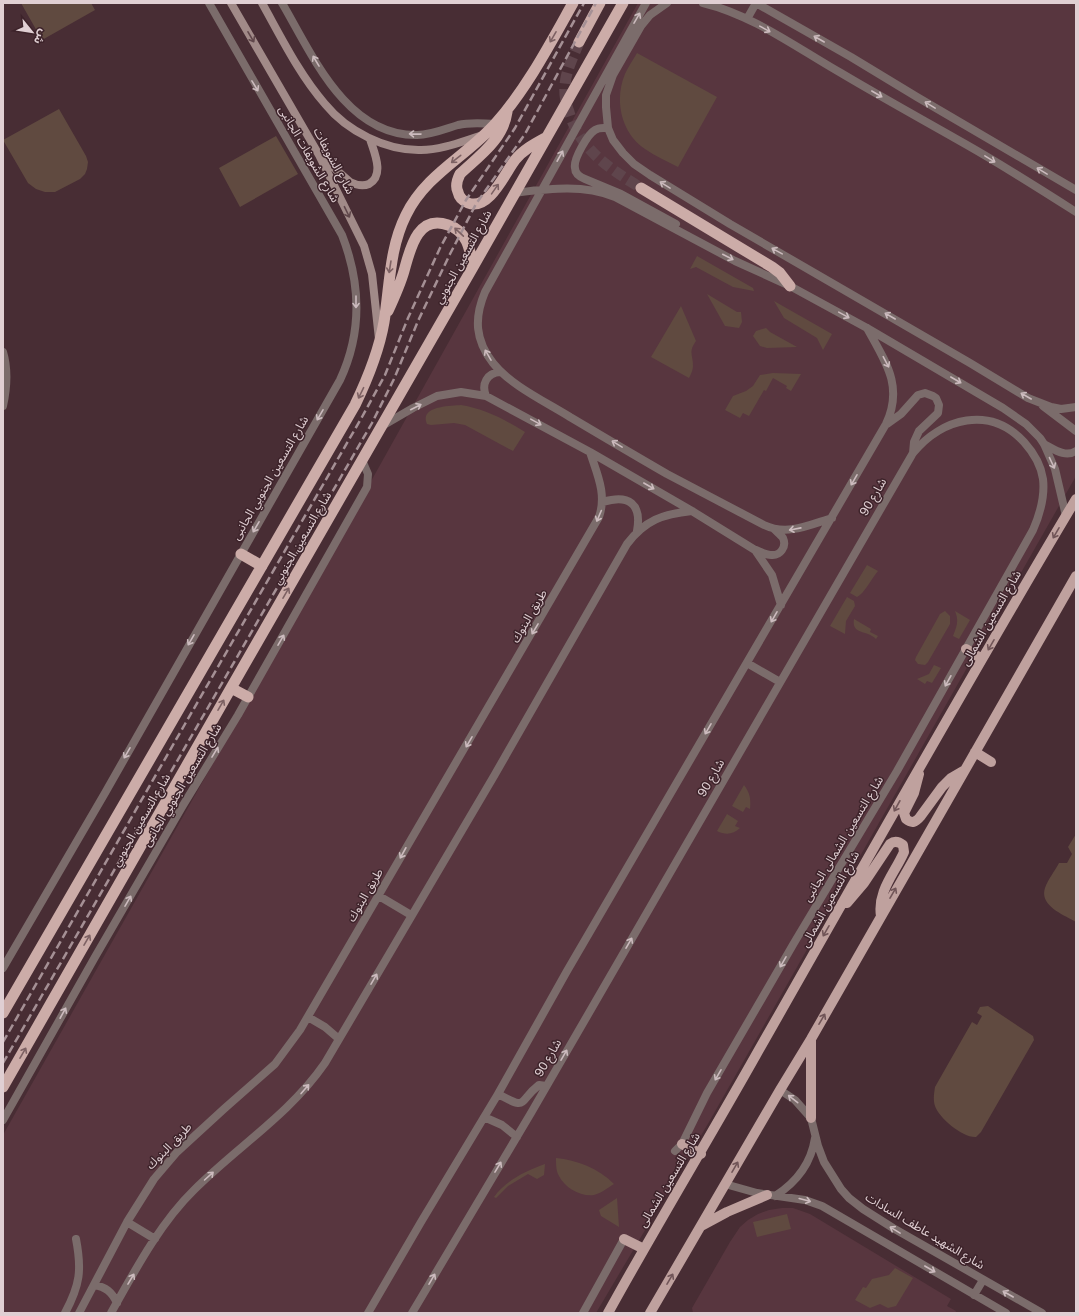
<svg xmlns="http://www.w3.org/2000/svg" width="1079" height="1316" viewBox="0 0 1079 1316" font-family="'Public Sans','Noto Sans Arabic',sans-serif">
	<rect width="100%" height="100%" fill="#482d34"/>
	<path fill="#58363f" d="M638,3H1076V476L709,1122L596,1313H3V1135L255,689Z
		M782,1208H793L810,1214L951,1299L947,1306L956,1311L955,1313H693L692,1308L730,1242L740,1227L748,1220L758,1214L769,1210Z"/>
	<path fill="#604a40" d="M21,3H91L95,10L42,40Z
		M637,53L717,97L678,167C667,161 655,156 645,149C621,133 614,100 625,74C628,67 633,60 637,53Z
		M59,109L86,156L88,162L87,169L85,174L80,179L55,192H45L36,189L28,183L3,140Z
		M276,136L298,174L240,207L219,168Z
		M697,256L753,288L754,291L733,287L696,267L690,269Z
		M707,294L737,312H741L742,322L739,328L725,326Z
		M774,301L832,334L823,350L817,338L784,318Z
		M681,306L696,341C688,352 693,355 693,366C693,370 691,374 689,378L651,357Z
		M766,328L770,332L797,347L767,348L760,346L753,336L756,331Z
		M773,373L801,374L791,391L786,388L787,386L773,378L766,391L764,390L749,416L743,413L740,418L725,410L733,396L746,391L753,386L760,375Z
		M461,405C485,409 504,419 525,432L513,451L465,425L454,423L431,425L427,424C419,406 450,406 461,405Z
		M867,565L878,571C872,578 864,594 857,597L850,593Z
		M847,597L854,601L855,606L846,621L845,634L830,626Z
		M945,611L950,616V624L928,662L925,665L918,664L915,660L916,657L940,614Z
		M955,611L970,620L959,639L953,636C957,626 959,621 955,611Z
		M854,619L871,629L870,632L878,636L876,639C874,637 871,635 868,634C859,631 852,630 854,619Z
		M934,665L941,668L932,683L927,681L925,684L917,679L929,674Z
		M744,785C750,793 751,799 750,809L746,807L743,812L732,806Z
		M727,814L738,821L735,826L740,828C733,835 725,835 717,831Z
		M1076,834V922C1064,915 1039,906 1045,888C1048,879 1055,871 1059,863H1067L1072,854L1068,847Z
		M988,1006L1033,1036L1034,1040L981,1132L976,1137C963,1138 939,1118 935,1106C933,1099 934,1094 935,1087L972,1022L977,1025L982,1016L977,1013L980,1007Z
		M556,1158C577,1160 598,1168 614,1184C607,1188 602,1193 594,1195C581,1197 565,1188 559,1176C556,1171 556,1164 556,1158Z
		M545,1164L544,1175L537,1179L528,1174L508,1186L496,1198L494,1197C506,1180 526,1171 545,1164Z
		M617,1198L619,1227L601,1216L599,1210Z
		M787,1214L791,1229L757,1237L753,1222Z
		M895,1268L913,1278L896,1306L888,1308L880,1304L870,1308L855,1300L863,1287L866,1288L872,1279L889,1275Z"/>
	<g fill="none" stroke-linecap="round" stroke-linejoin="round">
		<path stroke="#5f454c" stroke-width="11" stroke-dasharray="11 5.5" stroke-linecap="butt" d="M579,42C574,55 566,70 565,85C564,94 566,104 569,112C581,151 609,168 641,188"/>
		<path stroke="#7b6c6b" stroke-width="8" d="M282,3C312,54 346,136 417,135C431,135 445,129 458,125C470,122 483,123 495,124
			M646,3L485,292C474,318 475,340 493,363C510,385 546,402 570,417C602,436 634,455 667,474C699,491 732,508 764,525C787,536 809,525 832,518
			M667,3L650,15L641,26L613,75L606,95V107L608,128L613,140L623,153L634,164L650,175L730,224L970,363L1028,398L1051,407L1061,409L1076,407
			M703,3C753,15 797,48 841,73C883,98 925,121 967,145C1004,166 1040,189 1076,212
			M756,3L851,57L917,97L1076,190
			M747,19L756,3
			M608,128C603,128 599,127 595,130C588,134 573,159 575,168C575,174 580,177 585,179L621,194L676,224
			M514,193C548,189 582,184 615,197L735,261L790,286L867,328L1003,408L1026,424L1040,438L1044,444L1055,469L1066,516
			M3,352C8,369 7,388 3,406
			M486,396C481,384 487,373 500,372
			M1043,406L1076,431
			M887,424L901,414L918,395L925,393L933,396L936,398L939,405L938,413L919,431L914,442L913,453
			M382,426L413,408L437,396L461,392L486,396L590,452L692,511L755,550L772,575L781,605
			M1044,444C1054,449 1065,458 1076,451
			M603,502C629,494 642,504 637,531
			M756,550C761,552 766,555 771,555C780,556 787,547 783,538C781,535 777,532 774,529
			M747,663L780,682
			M379,896L411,915
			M3,968L105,793L340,380C362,333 361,284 342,235L209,3
			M308,1017L325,1027L339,1039
			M780,1090L795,1100L811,1118L818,1146L824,1162L841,1189L849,1198L863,1209L893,1228L1042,1313
			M498,1094C529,1111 517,1102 539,1085L546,1086
			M484,1117L502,1125L517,1137
			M3,1120L95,957L182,807L238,715L367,487L368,474L362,460
			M725,1184L757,1193L805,1200L822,1206L1006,1313
			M775,1196C797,1182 811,1164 815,1138
			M127,1222L155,1239
			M94,1285C106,1287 112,1292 117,1303
			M974,1295L983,1280
			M65,1313C80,1285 82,1270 76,1239
			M79,1313L127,1222L154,1179L177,1152L225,1108L275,1064L300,1030L599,517C607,494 597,474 590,452
			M111,1313C134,1272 160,1223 194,1190C238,1146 289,1115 325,1063L494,776L627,544C645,520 663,514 692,511
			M368,1313L421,1222L498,1094L567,971L886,424C904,386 885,361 867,328
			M412,1313L531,1113L913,453C942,418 990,405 1024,442C1033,452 1041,465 1043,479C1045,496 1040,514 1033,530L897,771L794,943L707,1093L682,1144L675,1151
			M583,1313L624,1239"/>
		<path stroke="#a18a88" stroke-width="8" d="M231,3L319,155L364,246L372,274L379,339
			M262,3C281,37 299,74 325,104C347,131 386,151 421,150C442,150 463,141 483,135
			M323,158L350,182C356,185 362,187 369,184C385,175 374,152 370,139"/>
		<path stroke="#bfa19e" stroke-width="10" d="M966,649L982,659
			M975,752L991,762
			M919,774L914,793L904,813L906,819C912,824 916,822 920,817L942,787L951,778L963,771
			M847,903L864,883L890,844C894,841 898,841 903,845L904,852C895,873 877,891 881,916
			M811,1040V1118
			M682,1144L701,1154
			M701,1226L727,1212L767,1195
			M624,1239L644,1249
			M608,1313C656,1226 707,1142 756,1055C862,869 966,683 1076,499
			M650,1313L780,1090L811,1039L1076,576"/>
		<path stroke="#ccaca8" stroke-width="11" d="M579,42L600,3
			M507,112C503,140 479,156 460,174C457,180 455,186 458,192C459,197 463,201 468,203C489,211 505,173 515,160C523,150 534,144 545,138
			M641,188L772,267L780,273L790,286
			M388,311C394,298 400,285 404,271C410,250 417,214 448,225C467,231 470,249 473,267
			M241,554L262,566
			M231,688L248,697
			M3,1013L355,405C368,378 379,351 384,322C390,286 389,249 406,215C426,174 467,156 496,123C527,88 550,44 573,3
			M3,1087L231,688L473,267L623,3"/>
		<path stroke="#a59095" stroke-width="2.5" stroke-dasharray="8 4" stroke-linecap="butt" d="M3,1042L185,724L362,417L385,375L408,318L440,248L466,200L515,128L584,3
			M3,1063L372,423L394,379L418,321L450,254L476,204L525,134L596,3"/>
	</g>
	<defs><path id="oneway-shaft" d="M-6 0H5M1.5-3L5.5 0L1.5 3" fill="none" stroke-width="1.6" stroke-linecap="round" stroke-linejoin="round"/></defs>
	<g stroke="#ccbbbe">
		<use href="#oneway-shaft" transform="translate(637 18) rotate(-60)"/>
		<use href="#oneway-shaft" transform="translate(765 29) rotate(29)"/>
		<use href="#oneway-shaft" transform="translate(819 39) rotate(-150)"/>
		<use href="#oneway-shaft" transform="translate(316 61) rotate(-121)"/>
		<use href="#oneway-shaft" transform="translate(255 86) rotate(59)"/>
		<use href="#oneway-shaft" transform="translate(877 94) rotate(30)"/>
		<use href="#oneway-shaft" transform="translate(930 105) rotate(-149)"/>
		<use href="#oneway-shaft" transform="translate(415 134) rotate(-179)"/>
		<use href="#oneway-shaft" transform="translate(560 156) rotate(-61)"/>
		<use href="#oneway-shaft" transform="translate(990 159) rotate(31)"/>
		<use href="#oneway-shaft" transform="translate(1042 171) rotate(-149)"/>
		<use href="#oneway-shaft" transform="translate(665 185) rotate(-148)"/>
		<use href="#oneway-shaft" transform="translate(777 251) rotate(-151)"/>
		<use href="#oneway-shaft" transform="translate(728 257) rotate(27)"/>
		<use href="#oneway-shaft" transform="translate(356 302) rotate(90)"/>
		<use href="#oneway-shaft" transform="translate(844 315) rotate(29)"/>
		<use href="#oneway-shaft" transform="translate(890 316) rotate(-150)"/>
		<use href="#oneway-shaft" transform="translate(488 355) rotate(-120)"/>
		<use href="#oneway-shaft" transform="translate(886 362) rotate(62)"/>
		<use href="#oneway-shaft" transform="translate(956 380) rotate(30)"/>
		<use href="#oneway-shaft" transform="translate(1026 396) rotate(-150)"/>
		<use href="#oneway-shaft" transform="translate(416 407) rotate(-27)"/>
		<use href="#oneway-shaft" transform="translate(320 415) rotate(120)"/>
		<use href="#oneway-shaft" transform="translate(536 422) rotate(29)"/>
		<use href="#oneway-shaft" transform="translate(617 444) rotate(-149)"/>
		<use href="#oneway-shaft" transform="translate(1052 463) rotate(65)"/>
		<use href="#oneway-shaft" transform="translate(854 480) rotate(120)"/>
		<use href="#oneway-shaft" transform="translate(649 486) rotate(30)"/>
		<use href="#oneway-shaft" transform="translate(599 516) rotate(113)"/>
		<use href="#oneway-shaft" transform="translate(256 527) rotate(120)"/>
		<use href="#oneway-shaft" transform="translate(795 529) rotate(169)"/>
		<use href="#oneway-shaft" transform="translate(774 617) rotate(120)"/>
		<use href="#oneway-shaft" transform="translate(535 629) rotate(121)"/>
		<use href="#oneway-shaft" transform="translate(191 640) rotate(120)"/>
		<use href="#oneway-shaft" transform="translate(281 640) rotate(-60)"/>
		<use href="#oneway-shaft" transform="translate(948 681) rotate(119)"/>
		<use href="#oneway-shaft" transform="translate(708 729) rotate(120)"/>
		<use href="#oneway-shaft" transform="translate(469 742) rotate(120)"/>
		<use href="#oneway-shaft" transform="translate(215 752) rotate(-59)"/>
		<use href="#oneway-shaft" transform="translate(127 753) rotate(120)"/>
		<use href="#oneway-shaft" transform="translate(403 853) rotate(119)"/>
		<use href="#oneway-shaft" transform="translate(128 901) rotate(-60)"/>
		<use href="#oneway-shaft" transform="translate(629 943) rotate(-60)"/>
		<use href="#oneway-shaft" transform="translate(783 962) rotate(120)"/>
		<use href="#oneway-shaft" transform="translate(374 979) rotate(-60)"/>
		<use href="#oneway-shaft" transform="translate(63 1013) rotate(-61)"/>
		<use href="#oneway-shaft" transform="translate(564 1055) rotate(-60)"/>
		<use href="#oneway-shaft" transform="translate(718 1075) rotate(120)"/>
		<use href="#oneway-shaft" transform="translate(305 1089) rotate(-49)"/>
		<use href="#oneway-shaft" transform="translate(793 1099) rotate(-142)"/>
		<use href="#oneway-shaft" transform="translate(498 1167) rotate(-59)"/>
		<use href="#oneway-shaft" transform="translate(209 1176) rotate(-42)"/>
		<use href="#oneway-shaft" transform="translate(805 1200) rotate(15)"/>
		<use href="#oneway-shaft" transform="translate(895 1230) rotate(-149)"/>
		<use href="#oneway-shaft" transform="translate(930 1269) rotate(30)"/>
		<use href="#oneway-shaft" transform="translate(131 1279) rotate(-59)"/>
		<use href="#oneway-shaft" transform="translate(432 1279) rotate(-60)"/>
		<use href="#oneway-shaft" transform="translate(1008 1294) rotate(-150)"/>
	</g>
	<g stroke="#60474b">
		<use href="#oneway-shaft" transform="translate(251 37) rotate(60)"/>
		<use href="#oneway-shaft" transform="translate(347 212) rotate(64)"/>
	</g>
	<g stroke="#7d6163">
		<use href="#oneway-shaft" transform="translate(553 37) rotate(120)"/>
		<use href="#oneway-shaft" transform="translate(456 159) rotate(142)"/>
		<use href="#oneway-shaft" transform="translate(495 189) rotate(-55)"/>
		<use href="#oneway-shaft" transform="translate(459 232) rotate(-137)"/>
		<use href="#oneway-shaft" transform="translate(390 267) rotate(99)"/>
		<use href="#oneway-shaft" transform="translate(361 393) rotate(116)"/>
		<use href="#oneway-shaft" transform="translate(286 593) rotate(-60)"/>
		<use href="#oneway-shaft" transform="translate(221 705) rotate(-60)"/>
		<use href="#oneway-shaft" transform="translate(87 940) rotate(-60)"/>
		<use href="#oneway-shaft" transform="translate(23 1053) rotate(-60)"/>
	</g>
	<g stroke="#715558">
		<use href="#oneway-shaft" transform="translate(1056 533) rotate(120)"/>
		<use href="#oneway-shaft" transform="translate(991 645) rotate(120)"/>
		<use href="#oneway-shaft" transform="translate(897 806) rotate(119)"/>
		<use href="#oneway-shaft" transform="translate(893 893) rotate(-60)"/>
		<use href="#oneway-shaft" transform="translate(826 931) rotate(120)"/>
		<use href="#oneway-shaft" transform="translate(822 1019) rotate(-60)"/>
		<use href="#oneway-shaft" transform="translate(735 1167) rotate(-60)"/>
		<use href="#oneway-shaft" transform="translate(670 1279) rotate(-60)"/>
	</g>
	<g text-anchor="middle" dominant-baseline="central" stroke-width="3" stroke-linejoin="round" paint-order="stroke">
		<g font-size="12" fill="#e0cfd3" stroke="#3d232a">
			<text transform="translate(309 154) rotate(60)">شارع الشويفات الجانبى</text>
			<text transform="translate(334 161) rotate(62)">شارع الشويفات</text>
			<text transform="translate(463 257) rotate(-61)">شارع التسعين الجنوبي</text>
			<text transform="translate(270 478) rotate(-60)">شارع التسعين الجنوبي الجانبى</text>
			<text transform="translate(873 497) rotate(-60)">شارع 90</text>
			<text transform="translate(302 538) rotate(-60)">شارع التسعين الجنوبي</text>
			<text transform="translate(529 616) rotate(-60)">طريق البنوك</text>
			<text transform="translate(991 618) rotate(-60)">شارع التسعين الشمالى</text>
			<text transform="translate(711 778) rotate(-60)">شارع 90</text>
			<text transform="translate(182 785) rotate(-59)">شارع التسعين الجنوبي الجانبى</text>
			<text transform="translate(141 820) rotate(-60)">شارع التسعين الجنوبي</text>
			<text transform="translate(843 839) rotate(-59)">شارع التسعين الشمالى الجانبى</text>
			<text transform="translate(365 895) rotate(-60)">طريق البنوك</text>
			<text transform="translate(830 899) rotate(-61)">شارع التسعين الشمالى</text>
			<text transform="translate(548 1058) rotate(-60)">شارع 90</text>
			<text transform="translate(169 1146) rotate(-46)">طريق البنوك</text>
			<text transform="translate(669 1180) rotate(-59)">شارع التسعين الشمالى</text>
			<text transform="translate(925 1231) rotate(31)">شارع الشهيد عاطف السادات</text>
		</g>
	</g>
	<rect width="1079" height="1316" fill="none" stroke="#e0cfd3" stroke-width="8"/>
	<g transform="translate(32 32) rotate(120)" stroke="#3d232a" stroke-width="3" paint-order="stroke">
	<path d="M0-3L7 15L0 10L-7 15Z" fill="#e0cfd3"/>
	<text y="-6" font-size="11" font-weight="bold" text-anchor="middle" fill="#e0cfd3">ش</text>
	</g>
</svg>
